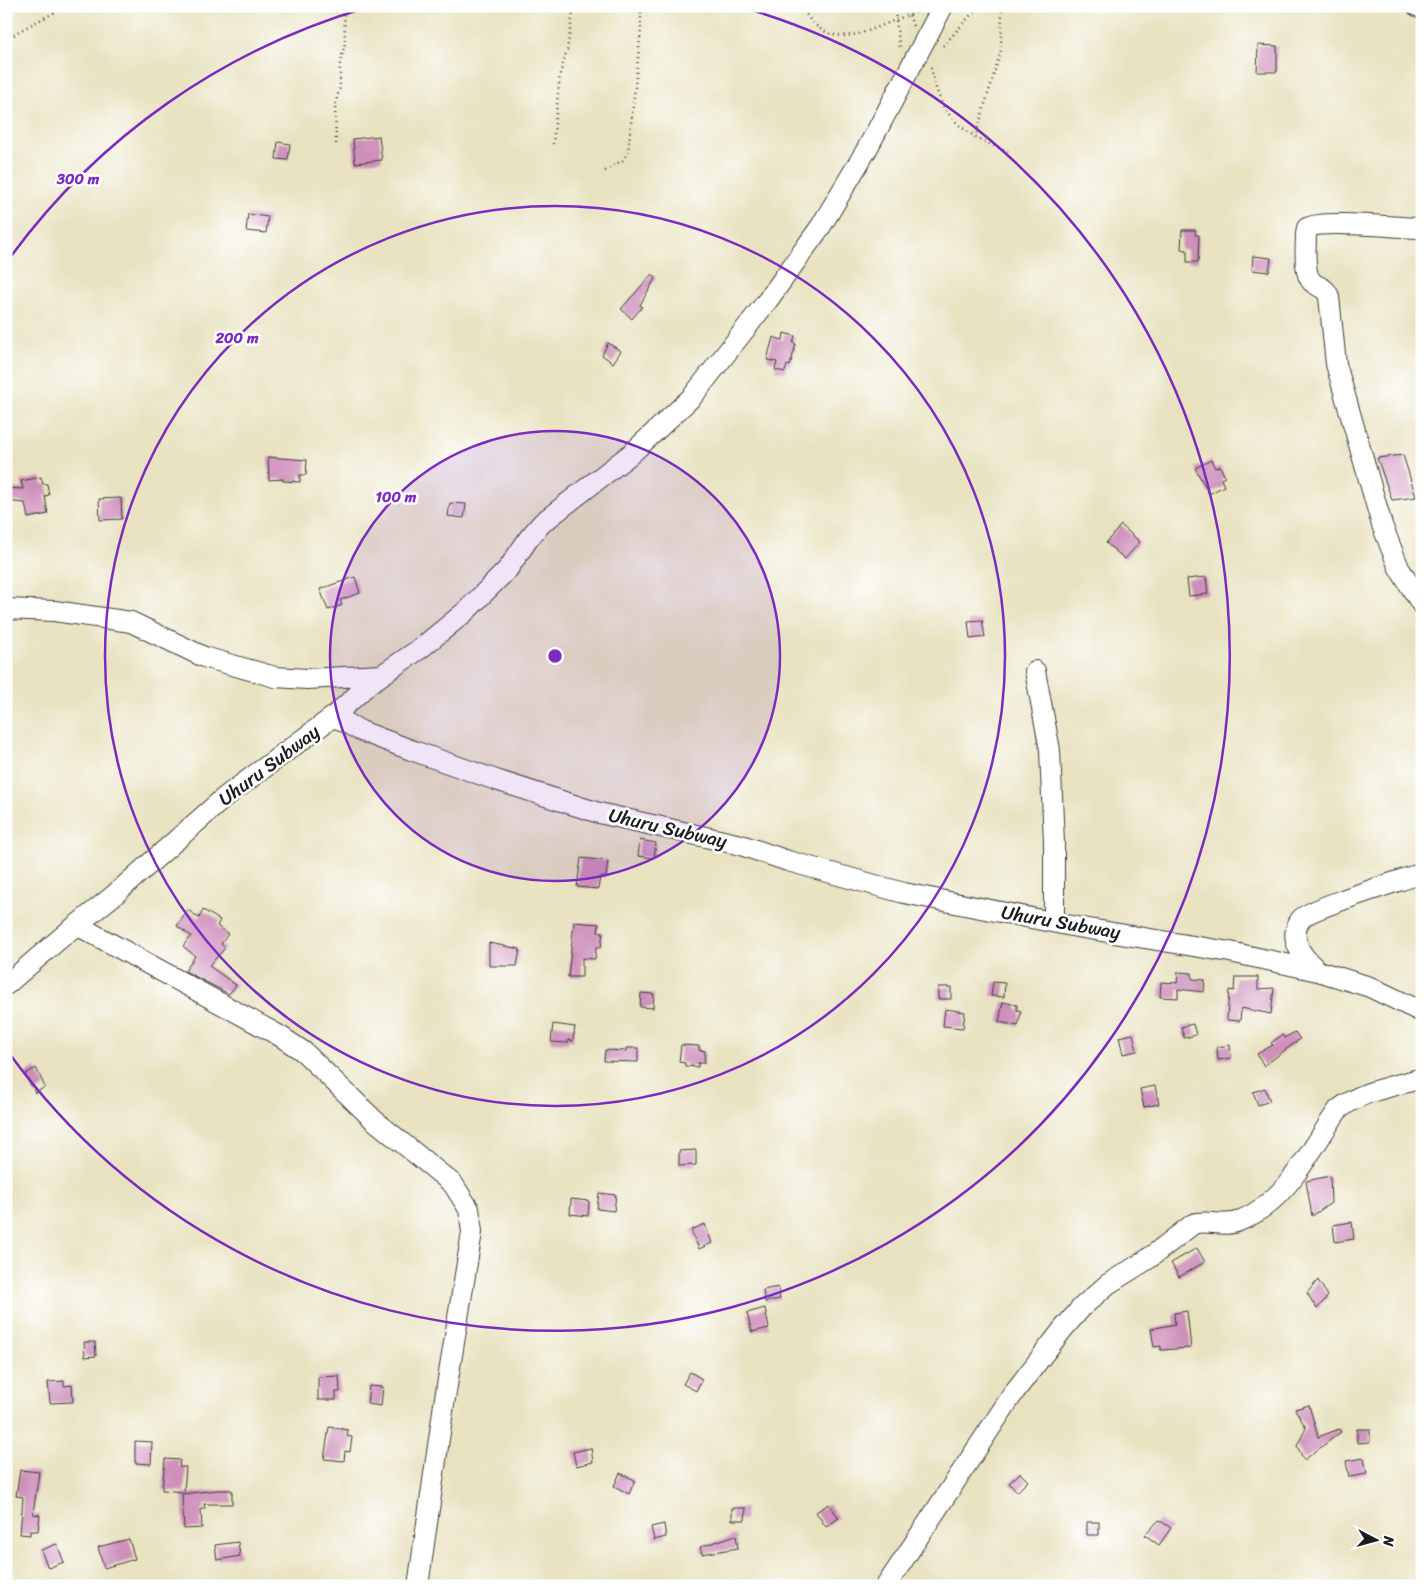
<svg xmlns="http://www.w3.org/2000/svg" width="1428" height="1592" viewBox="0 0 1428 1592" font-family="Sriracha,sans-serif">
	<rect width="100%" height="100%" fill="#fff"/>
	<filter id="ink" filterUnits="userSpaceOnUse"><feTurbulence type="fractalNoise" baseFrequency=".02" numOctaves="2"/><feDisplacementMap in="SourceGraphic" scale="10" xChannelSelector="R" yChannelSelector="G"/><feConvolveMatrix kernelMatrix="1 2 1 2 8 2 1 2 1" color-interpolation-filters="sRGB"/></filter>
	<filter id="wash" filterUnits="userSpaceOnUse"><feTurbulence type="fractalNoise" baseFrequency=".0096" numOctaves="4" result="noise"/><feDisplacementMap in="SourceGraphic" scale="20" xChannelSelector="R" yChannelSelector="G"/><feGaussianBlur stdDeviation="1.12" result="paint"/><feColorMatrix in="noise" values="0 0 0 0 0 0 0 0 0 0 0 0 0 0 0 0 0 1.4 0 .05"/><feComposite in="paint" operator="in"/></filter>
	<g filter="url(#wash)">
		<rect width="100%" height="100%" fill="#e8e2c0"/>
		<g id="blocks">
			<path fill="#ce8fbb" d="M1258,45L1277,46V72H1257Z
				M379,136L382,160L355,163L353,139Z
				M278,142L290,144L288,160L276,159Z
				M248,214L268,217L266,233L246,231Z
				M1182,230H1196L1195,235H1199L1198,262H1187V250L1181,249Z
				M1253,256L1271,258L1269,272L1252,270Z
				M652,274L656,277L640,305L642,307L632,319L621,309Z
				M784,333L795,336L793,343L796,344L790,366L787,365L785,372L775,370L777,362L767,360L773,337L783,340Z
				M608,343L621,351L613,363L602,355Z
				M1403,455L1416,497L1392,500L1377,458Z
				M268,457L307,460L306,475H300V482L283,481V479L269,480Z
				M1211,460L1215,468L1220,466L1225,477L1221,479L1224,486L1209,494L1195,468Z
				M41,477L43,484H47L49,495L45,496L48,514L28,518L25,503L6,501V488L23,489L21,481Z
				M121,498L122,519L100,520L99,499Z
				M450,503L466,504L464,518L448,516Z
				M1121,525L1140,542L1125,559L1106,543Z
				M355,577L360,593L340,600L342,605L328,610L320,589Z
				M1206,577L1208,594L1189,596L1187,579Z
				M982,620L985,637L970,639L968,621Z
				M640,840L656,843L654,858L638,856Z
				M581,858L608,861L606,877H600L598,889L577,887Z
				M188,910L199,918L203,910L220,920L217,926L228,934L221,944L225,948L209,966L236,985L229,994L185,971L195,956L183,946L191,936L177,926Z
				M574,922L599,924L598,932H603L601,947H596L595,959L582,958V977H568Z
				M489,943L520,949L517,966H489Z
				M1178,972L1192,973V979L1205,980L1204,992L1178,989V998L1160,997L1161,982L1177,983Z
				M1235,977H1258V989L1274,988L1271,1014L1241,1008L1240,1021L1227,1020L1229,990L1234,991Z
				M993,982L1005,983L1004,997L991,996Z
				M938,987H951V999H938Z
				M641,993L654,994L653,1008L640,1007Z
				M1003,1002L1017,1005V1010L1021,1011L1018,1026L999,1022Z
				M945,1009L965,1012L963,1028L943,1026Z
				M553,1024L575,1027L573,1041L568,1040V1043L551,1042Z
				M1193,1024L1196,1035L1184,1038L1181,1027Z
				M1295,1032L1300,1039L1264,1066L1257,1054L1273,1045L1271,1043L1282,1035L1284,1038Z
				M1133,1034L1137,1051L1123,1054L1119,1037Z
				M681,1045L699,1046V1050L705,1051L704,1063H698V1067L685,1066V1063L679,1062Z
				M1230,1045L1231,1058L1218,1060L1217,1047Z
				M626,1048H638V1062L604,1061L605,1050L626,1051Z
				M36,1068L45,1087L35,1093L25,1074Z
				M1155,1086L1159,1104L1144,1107L1140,1089Z
				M1265,1088L1270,1101L1258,1105L1253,1092Z
				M696,1150V1165L679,1166V1151Z
				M1330,1176L1331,1203L1312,1216L1306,1181Z
				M599,1193L616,1195L614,1211L597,1209Z
				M571,1199L589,1201L588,1216L570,1214Z
				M1352,1222L1354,1239L1335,1242L1333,1225Z
				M705,1224L712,1243L699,1249L691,1230Z
				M1197,1248L1205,1262L1179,1277L1171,1263Z
				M1318,1280L1328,1296L1317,1309L1307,1293Z
				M778,1287L780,1299L765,1302L763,1290Z
				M765,1308L769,1328L752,1332L747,1313Z
				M1187,1311L1191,1348L1161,1350V1346L1154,1347L1151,1329L1175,1324L1174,1313Z
				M84,1342H95L96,1356L85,1357Z
				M690,1372L702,1379L696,1391L683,1384Z
				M339,1376L340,1392H336V1400H318V1377Z
				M64,1381V1386L72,1385L73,1402L50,1403L48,1382Z
				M369,1386L383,1387L381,1406L367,1404Z
				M1309,1405L1318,1437L1339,1429L1341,1432L1304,1460L1297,1446L1306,1428L1295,1409Z
				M329,1427L348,1430L347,1436L352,1437L350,1452L345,1451L344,1461L324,1459Z
				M1357,1429H1370V1442L1357,1443Z
				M135,1441L152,1442L151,1464L135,1463Z
				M591,1448L593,1462L576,1466L573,1452Z
				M1364,1458L1367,1474L1349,1477L1346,1461Z
				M165,1459L180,1460L179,1467H186L184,1492L162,1490Z
				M20,1470L39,1472L33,1514L40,1515L38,1531H30V1535L20,1534L23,1497L16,1496Z
				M620,1473L635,1480L629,1494L614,1486Z
				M1020,1473L1028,1481L1017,1492L1009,1483Z
				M217,1490H232V1504H204L205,1509H201L202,1528L184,1529L182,1494Z
				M829,1504L839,1518L826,1527L816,1512Z
				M732,1508H746L745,1520H732Z
				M1159,1520L1171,1528L1159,1545L1145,1535Z
				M1087,1522H1099V1535H1087Z
				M664,1524L666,1537L654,1540L651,1527Z
				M736,1535L738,1548L702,1554L700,1547Z
				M129,1539L135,1559L104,1568L98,1547Z
				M238,1542L240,1556L217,1560L215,1545Z
				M57,1544L64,1562L48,1568L41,1550Z"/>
		</g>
	</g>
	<g filter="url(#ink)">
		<use href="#blocks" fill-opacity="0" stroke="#3b3a35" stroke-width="1"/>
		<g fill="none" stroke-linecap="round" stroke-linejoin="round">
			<defs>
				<path id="minor" d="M1417,6L1422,8
					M1422,228C1400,228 1322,219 1307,228L1306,234C1306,246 1303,273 1312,282C1319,288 1326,287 1329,297L1336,364L1382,525L1399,568L1422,605
					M6,609L54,611L131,622L204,657L275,677L307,679L381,675
					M1035,671L1050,750L1054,843V922
					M334,716L361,731L411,750L496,780L599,813L741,845L788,861L904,893L1077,927L1230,952L1318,971L1370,987L1422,1012
					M77,925L280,1036L304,1052L374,1120L453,1184L469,1209L472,1232L444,1404L418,1586
					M1318,971C1304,959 1286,939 1301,919C1308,909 1403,880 1422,873
					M6,985L63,936L113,896L225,797L334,716L370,683L421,648L465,612L508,569L529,538L542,523L632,453L692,397L768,300L821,226L867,149L943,6
					M886,1586L1015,1391L1063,1329L1082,1307L1108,1284L1148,1259L1193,1224C1208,1219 1224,1228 1239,1221C1287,1202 1310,1150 1338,1110C1362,1090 1393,1087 1422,1078"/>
			</defs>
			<use href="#minor" stroke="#3b3a35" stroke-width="22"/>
			<path stroke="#3b3a35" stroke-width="2.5" stroke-dasharray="1 4" stroke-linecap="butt" d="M770,6L803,10
				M801,6C832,62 875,24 920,11
				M894,6L900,49
				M906,6L913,26
				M6,41L19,31L67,6
				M943,46L979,6
				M931,68C934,79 936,91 941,101C952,127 983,143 1008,151
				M975,138L1001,50L1002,6
				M336,144L335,105L340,87V64L345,43L344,6
				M553,144L560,74L567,50L574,6
				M605,171L623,160L628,152L641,30V6"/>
			<use href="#minor" stroke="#fff" stroke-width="20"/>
		</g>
	</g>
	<circle cx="555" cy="656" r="225" fill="#7b2cbf" fill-opacity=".12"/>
	<g fill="none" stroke="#7b2cbf" stroke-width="2.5">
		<circle cx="555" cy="656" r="225"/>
		<circle cx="555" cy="656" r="450"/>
		<path d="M9 259A675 675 0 0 1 369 7M741 7A675 675 0 1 1 9 1053"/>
	</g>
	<g text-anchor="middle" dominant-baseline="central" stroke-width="5" stroke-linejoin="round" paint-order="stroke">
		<g font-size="19" fill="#1c1c1c" stroke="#fff">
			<text transform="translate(269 765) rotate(-37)">Uhuru Subway</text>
			<text transform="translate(668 828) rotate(13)">Uhuru Subway</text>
			<text transform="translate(1061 922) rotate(10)">Uhuru Subway</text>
		</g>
	</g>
	<circle cx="555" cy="656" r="8" fill="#7b2cbf" stroke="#fff" stroke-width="2.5"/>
	<g font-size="15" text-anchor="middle" font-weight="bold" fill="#7b2cbf" stroke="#fff" stroke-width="5" stroke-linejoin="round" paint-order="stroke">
		<text x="78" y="184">300 m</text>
		<text x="237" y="343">200 m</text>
		<text x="396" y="502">100 m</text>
	</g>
	<rect width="1428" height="1592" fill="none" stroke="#fff" stroke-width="25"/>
	<g transform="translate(1376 1540) rotate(96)" stroke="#ffffff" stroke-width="4" paint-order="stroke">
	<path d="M0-4L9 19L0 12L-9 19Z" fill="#1c1c1c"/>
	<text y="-8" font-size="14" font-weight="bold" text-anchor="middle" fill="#1c1c1c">N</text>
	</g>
</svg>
